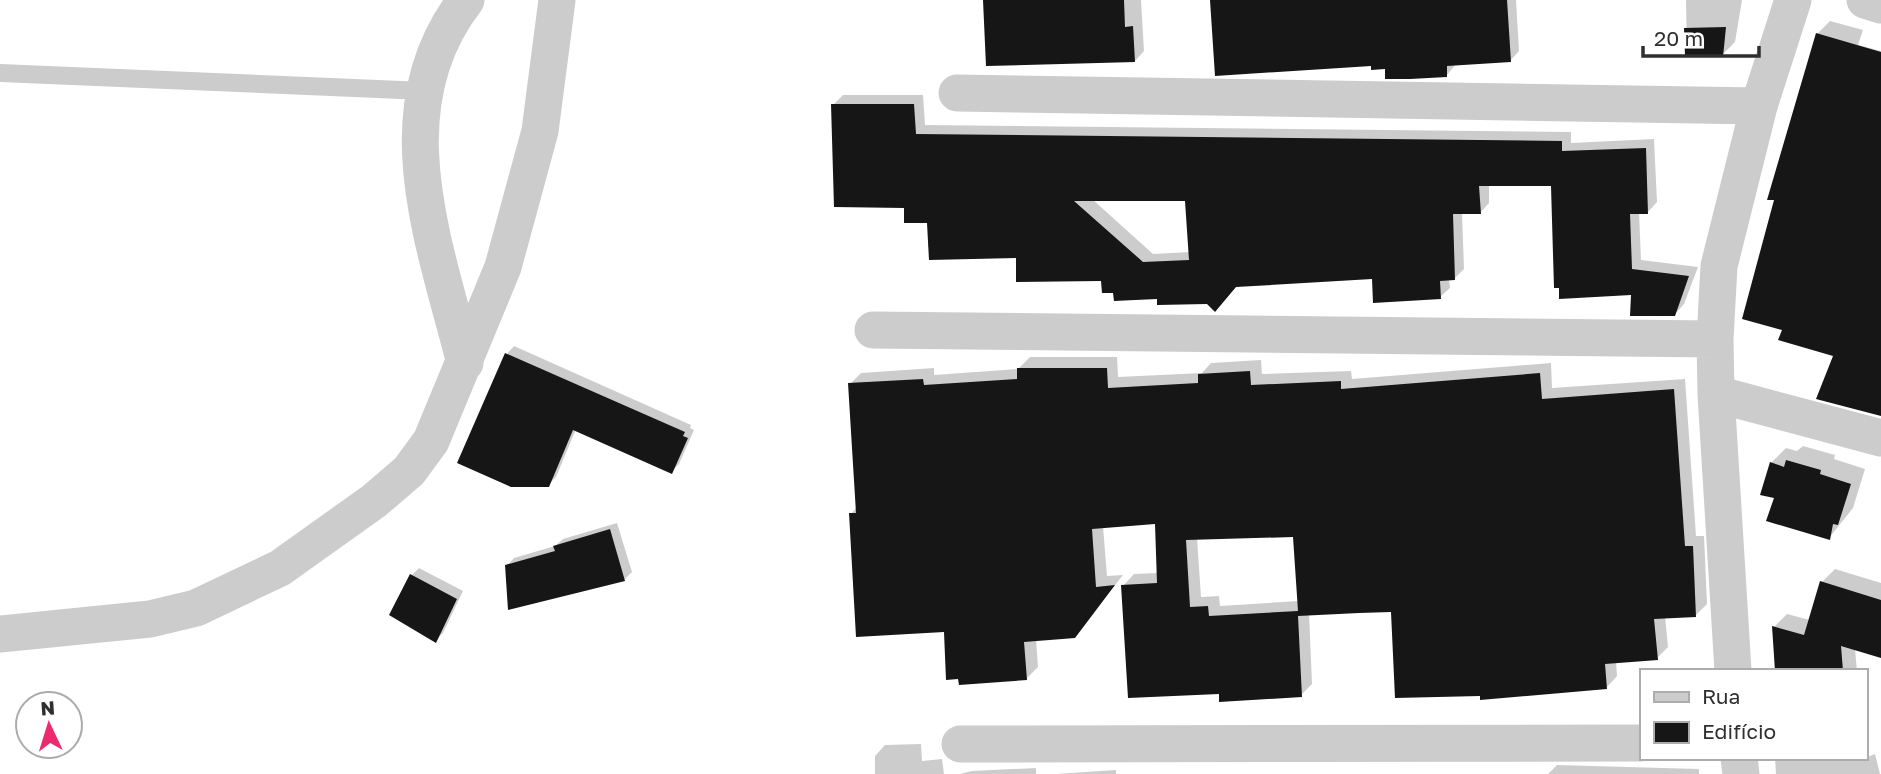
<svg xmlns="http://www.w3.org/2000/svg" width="1881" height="774" viewBox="0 0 1881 774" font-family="'Golos Text',sans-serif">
	<rect width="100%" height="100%" fill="#fff"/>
	<path fill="#0003" fill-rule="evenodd" d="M985,0H1141L1144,51L1135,61Z
		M1212,0H1516L1519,51L1510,61L1456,64L1447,75L1386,67Z
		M1686,0H1742L1735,42L1722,55L1687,54Z
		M1830,21L1863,30L1858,45L1881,51V414L1835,355L1784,329L1817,34Z
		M843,95H923L925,125L1571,132V143L1654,139L1657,202L1648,212H1639L1641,260L1698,267L1684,304L1675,314L1633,293L1553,184H1489V203L1480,213L1462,212L1464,269L1455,278L1449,279L1450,288L1440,297L1374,277L1237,285L1208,302L1115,291L1103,279L1018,257L928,247V221L905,207L833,105ZM1092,199H1187L1190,252L1153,254Z
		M514,346L691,425L690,428L694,430L679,464L671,472L576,429L556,477L548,485L507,354Z
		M1030,357H1117L1118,377L1202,373L1211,363L1261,360L1262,374L1351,371L1352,379L1551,363L1552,388L1685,379L1696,536H1704L1707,604L1696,615L1665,616L1668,647L1657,658L1616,661L1617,676L1606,688L1392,611L1309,613L1312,684L1301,695L1220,692L1123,586L1134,574L1158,573L1157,522L1103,526L1107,576L1123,575L1074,637L1036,639L1038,667L1026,679L946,630L851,514L857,507L850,384L861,373L934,368V375L1018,369ZM1295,535L1299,601L1220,606L1219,596L1201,597L1197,538Z
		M1803,446L1835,455L1834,459L1865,469L1853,508L1829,538L1776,497L1771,463L1786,448L1797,451Z
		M617,523L632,572L624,580L572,594L571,591L507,566L514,558L555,546L563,539Z
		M419,568L463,591L443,633L436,640L412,575Z
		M1835,569L1881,583V656L1855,649L1857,671H1775L1774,627L1787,614L1810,620L1822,582Z
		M921,744L922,761L942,759L944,774H875V756L885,745Z
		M1875,754L1880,774H1776L1775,758H1865Z
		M1557,765L1699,769V774H1548Z
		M1036,768V774H960L972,771Z
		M1116,770V774H1056Z"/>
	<path fill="#161616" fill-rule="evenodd" d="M983,0H1124L1125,27L1133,26L1135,62L986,66Z
		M1210,0H1507L1511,62L1447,66V77L1410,79H1385V69L1371,70V66L1215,76Z
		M1726,27L1723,57L1685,56L1684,28Z
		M1816,33L1881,52V416L1816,399L1833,356L1778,340L1782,330L1742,319L1774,200H1767Z
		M831,104H914L916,134L1562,141V151L1646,148L1648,214H1630L1632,269L1689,276L1675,316H1630L1631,295L1559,299V288H1554L1551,186H1479L1481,214H1453L1455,280L1440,281L1441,299L1373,303L1372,279L1236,287L1215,312L1207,304L1157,305V299L1114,301L1113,293H1102L1101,281L1016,282V258L929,260L927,223H904V208L834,207ZM1074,201H1185L1189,260L1143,262Z
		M505,353L685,432L683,436L688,438L672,474L573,430L549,487H511L457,463Z
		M1017,368H1107L1108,388L1198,383V374L1250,371L1251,385L1341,381V389L1540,373L1542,399L1674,389L1685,546H1693L1696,617L1654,619L1658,660L1605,664L1607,689L1480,700V696L1395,698L1391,612L1359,613L1298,616L1302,697L1219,702V694L1128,698L1121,585L1157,583L1155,524L1092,529L1096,587L1115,585L1075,638L1024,642L1027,680L959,685L958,679L946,680L944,632L856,637L849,513H856L848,383L923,379L924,385L1017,379ZM1293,537L1298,611L1209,616L1208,606L1190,607L1186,540Z
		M1786,460L1821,470L1820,474L1851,484L1838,525L1833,524L1830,540L1766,521L1774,498L1760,495L1770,462L1784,467Z
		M610,529L625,581L508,610L505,565L555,551L553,546Z
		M410,574L457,599L436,643L389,615Z
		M1820,581L1881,600V658L1841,646L1843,671H1775L1772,626L1804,635Z"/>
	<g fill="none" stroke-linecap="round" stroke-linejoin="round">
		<path stroke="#ccc" stroke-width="18" d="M0,73L425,91"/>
		<path stroke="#ccc" stroke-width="37" d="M1865,0L1881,5
			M957,93L1759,106
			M873,330L1715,339
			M465,363C435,244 381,109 466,0
			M1716,394L1881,438
			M0,634L150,619L196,608L280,568L374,501L409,471L431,441L503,267L540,131L557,0
			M1733,671L1716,394L1715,339L1719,266L1759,106L1793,0
			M960,744L1641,743
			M1739,758L1741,774"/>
	</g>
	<rect x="1640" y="669" width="228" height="91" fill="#ffffff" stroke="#acacac" stroke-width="2"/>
	<rect x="1654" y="692" width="35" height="10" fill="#cccccc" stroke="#acacac" stroke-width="2"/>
	<text x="1702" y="704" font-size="21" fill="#2f2f2f">Rua</text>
	<rect x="1654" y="722" width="35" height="21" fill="#161616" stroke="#acacac" stroke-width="2"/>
	<text x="1702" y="739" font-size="21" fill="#2f2f2f">Edifício</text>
	<g transform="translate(49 725) rotate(356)"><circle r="33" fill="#ffffff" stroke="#acacac" stroke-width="2"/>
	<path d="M0-5L12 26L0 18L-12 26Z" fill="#ee2a6f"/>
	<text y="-10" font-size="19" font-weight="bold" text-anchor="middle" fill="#2f2f2f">N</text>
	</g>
	<path d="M1643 46v10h116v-10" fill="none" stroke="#2f2f2f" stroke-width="3.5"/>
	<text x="1654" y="46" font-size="21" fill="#2f2f2f" stroke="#ffffff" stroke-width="5" paint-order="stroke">20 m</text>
</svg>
